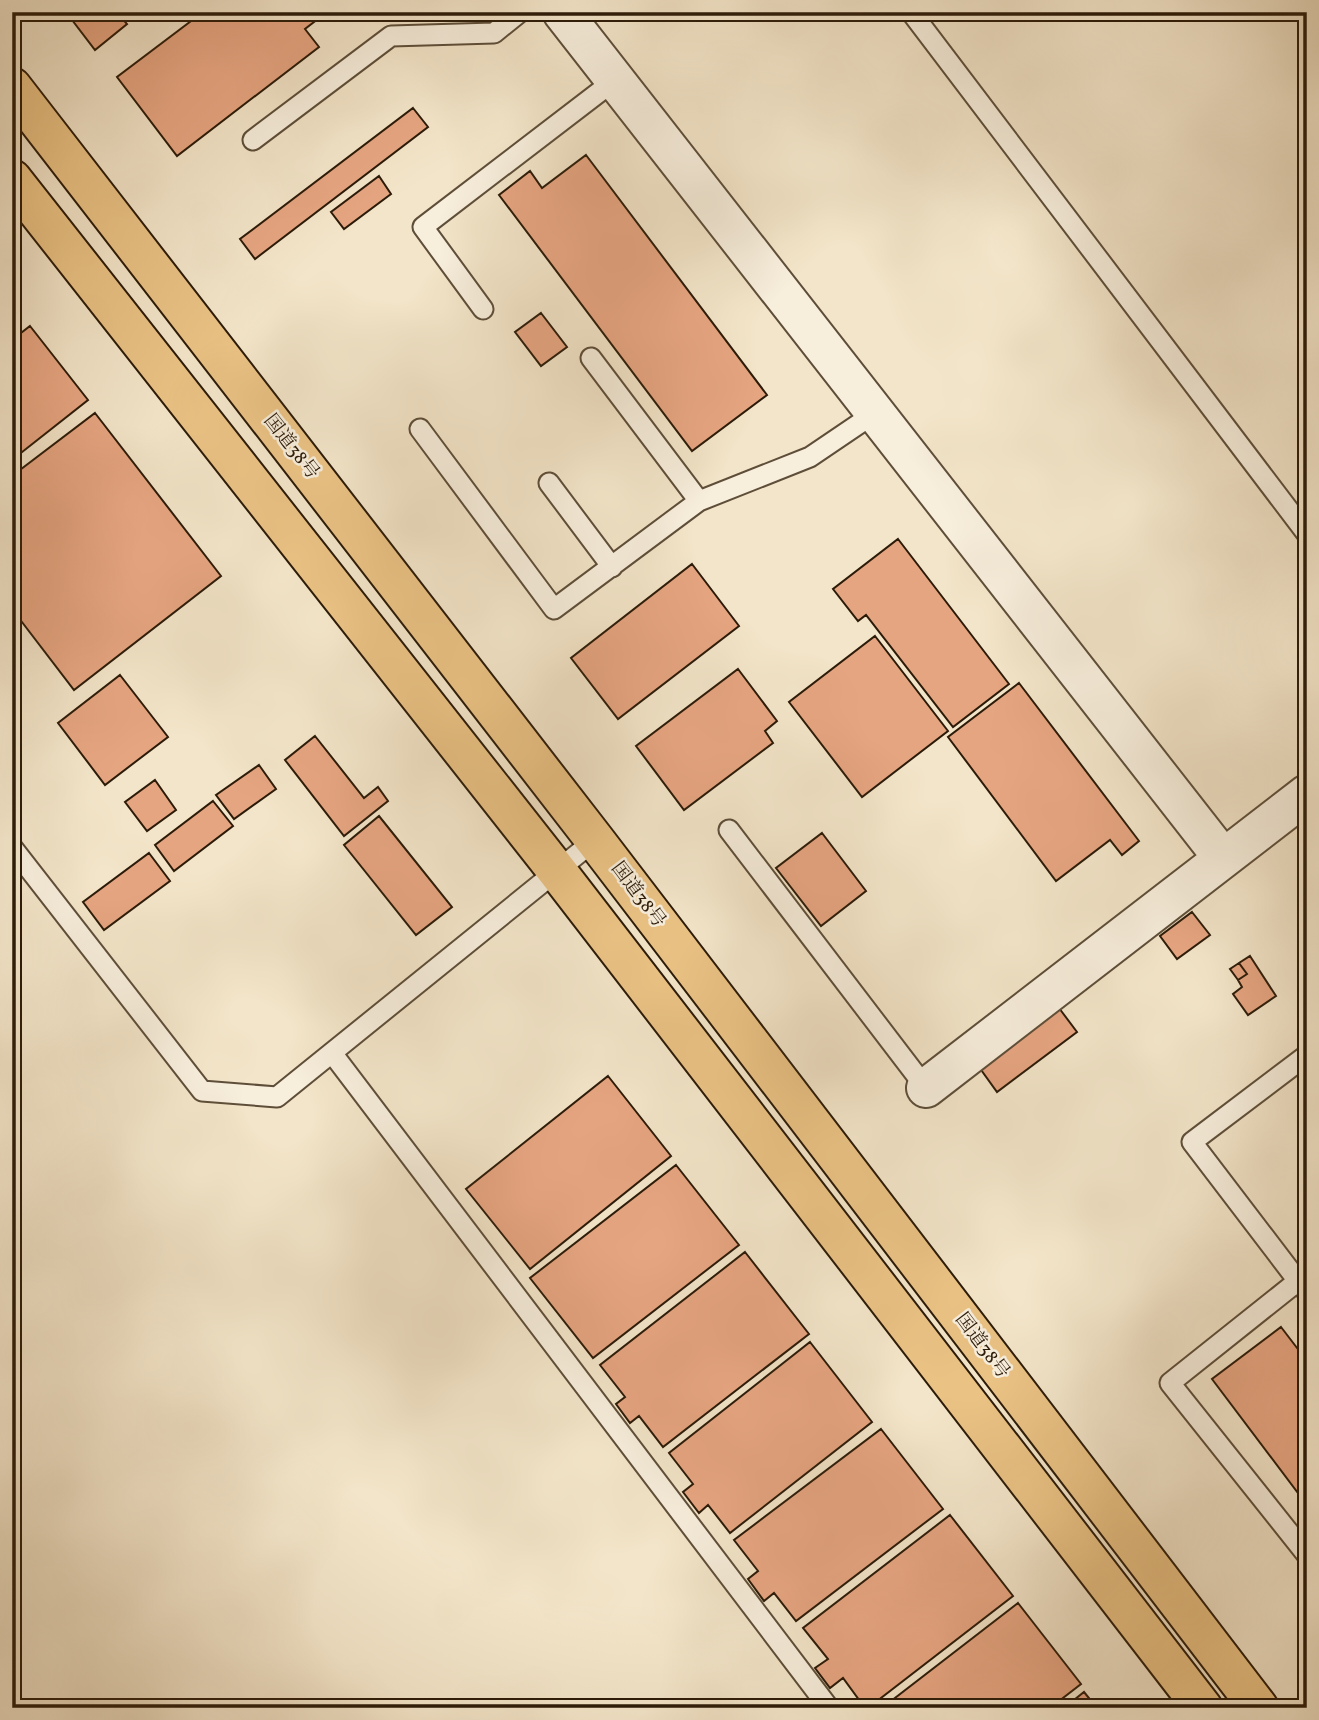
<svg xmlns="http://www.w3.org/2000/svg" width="1319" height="1720" viewBox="0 0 1319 1720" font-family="Vollkorn,'Noto Serif JP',serif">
	<rect width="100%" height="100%" fill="#f3e5c9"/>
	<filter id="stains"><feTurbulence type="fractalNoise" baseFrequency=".00286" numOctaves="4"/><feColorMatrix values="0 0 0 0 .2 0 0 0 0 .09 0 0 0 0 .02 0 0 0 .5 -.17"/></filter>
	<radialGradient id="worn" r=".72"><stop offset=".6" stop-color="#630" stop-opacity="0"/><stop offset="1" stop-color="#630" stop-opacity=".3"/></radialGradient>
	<path fill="#e6a581" stroke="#2c1b09" stroke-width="2" d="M66,12H117L127,24L95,50Z
		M203,12H327L305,29L319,47L177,156L117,77Z
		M413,108L428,127L255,259L240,239Z
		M586,155L767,395L692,451L499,195L530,171L542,188Z
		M379,176L391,194L344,229L331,212Z
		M541,313L567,347L541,366L515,332Z
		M30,326L88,400L12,460V340Z
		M95,413L221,576L74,690L12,609V476Z
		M898,539L1009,684L953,727L866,615L858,621L833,589Z
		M692,564L739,626L618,719L571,658Z
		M875,636L948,731L862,797L789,702Z
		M738,669L777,721L765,731L773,743L684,810L636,746Z
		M120,675L168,737L105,785L58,723Z
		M1019,683L1139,841L1122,855L1110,840L1056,881L948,737Z
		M315,736L364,798L378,787L388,801L344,836L285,760Z
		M259,765L276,789L234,819L216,795Z
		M155,780L176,810L147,831L125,802Z
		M213,801L233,826L174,871L155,845Z
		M379,816L452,907L416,935L344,845Z
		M822,833L866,891L821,926L776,868Z
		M149,853L170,881L104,930L83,902Z
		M1192,912L1210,935L1177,959L1160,936Z
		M1250,956L1276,996L1248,1015L1233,994L1242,987L1238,980L1247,974L1239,963Z
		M1239,963L1247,974L1238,980L1230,969Z
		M1059,1008L1077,1032L997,1092L979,1067Z
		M608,1076L671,1156L530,1269L466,1189Z
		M676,1165L739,1245L593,1358L530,1278Z
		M745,1252L809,1334L663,1447L639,1416L630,1423L616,1404L625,1397L600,1365Z
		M1281,1327L1307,1361V1505L1212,1379Z
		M810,1342L872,1422L730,1533L708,1505L699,1513L683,1492L693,1484L669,1453Z
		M881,1429L943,1509L796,1621L774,1593L764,1601L748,1579L758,1571L734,1540Z
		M950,1515L1013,1596L868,1708H865L843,1678L830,1688L815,1668L828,1659L803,1628Z
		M1018,1603L1081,1684L1050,1708H882Z
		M1084,1692L1097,1708H1064Z"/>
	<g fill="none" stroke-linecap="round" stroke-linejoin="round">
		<defs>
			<path id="lane" d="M911,12L1307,534
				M253,140L391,36L494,33L520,12
				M483,309L423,227L615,80
				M591,358L699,501L810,457L875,413
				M420,429L554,609L699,501
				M549,483L612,567
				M729,830L926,1088
				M12,847L202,1091L277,1097L595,840
				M332,1053L829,1708
				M1298,1281L1192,1142L1307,1055
				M1307,1292L1298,1281L1170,1383L1307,1555"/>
			<path id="street" d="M562,12L1223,858
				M926,1088L1307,794"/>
			<path id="highway" d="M12,87L595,840L1259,1708
				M12,179L557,871L1203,1708"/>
		</defs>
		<use href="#lane" stroke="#5e4e39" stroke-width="23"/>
		<use href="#street" stroke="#5e4e39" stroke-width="42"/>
		<use href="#highway" stroke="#2c1b09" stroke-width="42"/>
		<use href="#lane" stroke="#f7eedc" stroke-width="19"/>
		<use href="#street" stroke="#f7eedc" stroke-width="38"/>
		<use href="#highway" stroke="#eac284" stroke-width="38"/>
	</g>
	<g text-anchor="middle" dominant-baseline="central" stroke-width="5" stroke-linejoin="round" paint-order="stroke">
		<g font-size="19" fill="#2c1b09" stroke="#f7eedc">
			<text transform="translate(291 447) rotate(52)">国道38号</text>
			<text transform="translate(638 895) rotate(53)">国道38号</text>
			<text transform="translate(982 1346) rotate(53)">国道38号</text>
		</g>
	</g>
	<rect width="1319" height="1720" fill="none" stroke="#f3e5c9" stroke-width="42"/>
	<rect x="14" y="14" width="1291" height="1692" fill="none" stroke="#2c1b09" stroke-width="3.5"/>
	<rect x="21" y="21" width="1277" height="1678" fill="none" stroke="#2c1b09" stroke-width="2"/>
	<rect width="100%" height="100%" filter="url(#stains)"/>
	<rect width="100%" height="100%" fill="url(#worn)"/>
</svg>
